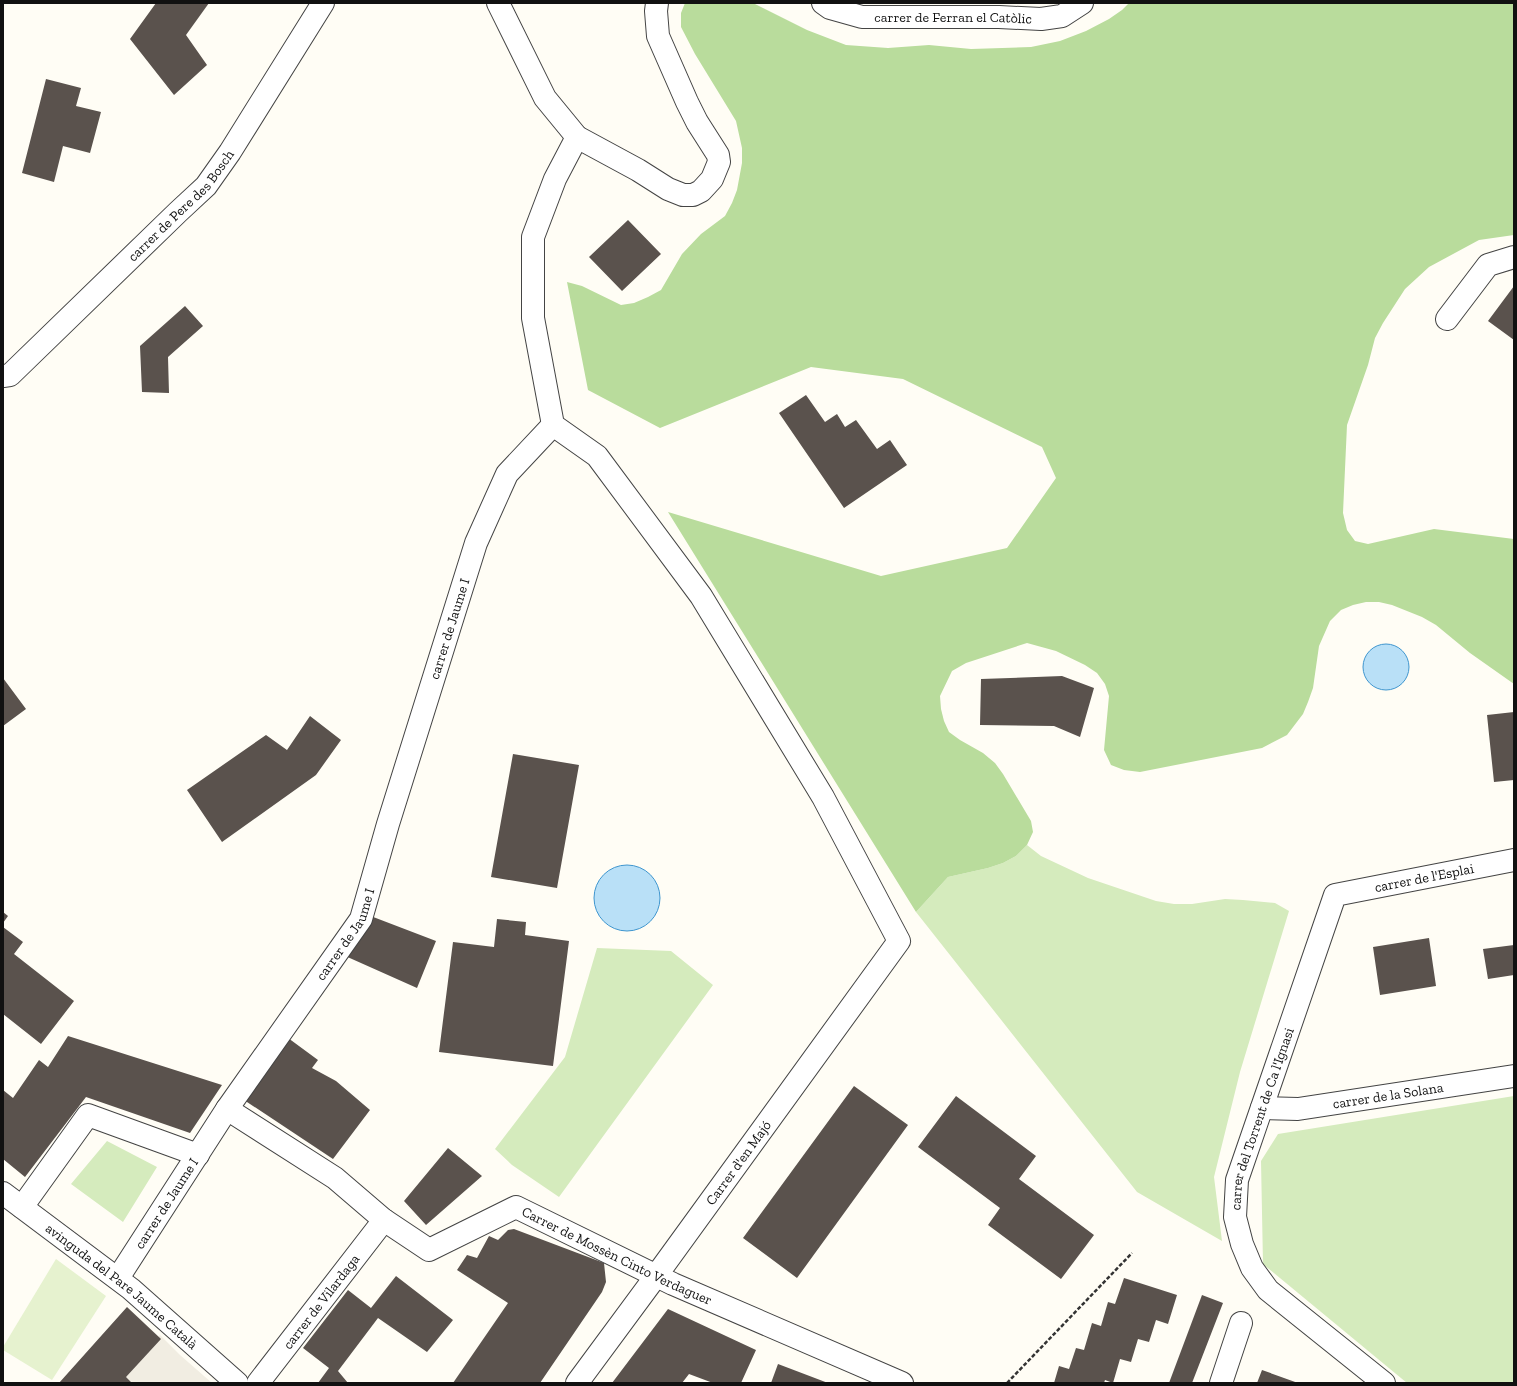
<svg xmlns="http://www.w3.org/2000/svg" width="1517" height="1386" viewBox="0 0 1517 1386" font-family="'Zilla Slab',serif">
	<rect width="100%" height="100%" fill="#fffdf5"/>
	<path fill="#d5ebbd" d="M1027,845L1041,856L1088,878L1156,901L1174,904H1192L1225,899L1243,900L1275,903L1289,911L1240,1072L1214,1177L1222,1241L1137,1192L916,912L948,877L988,868L1003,863L1016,856Z
		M597,948L671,951L713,985L559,1197L512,1165L495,1149L565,1057Z
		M1514,1096V1383H1407L1263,1264L1261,1161L1278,1134Z
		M107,1141L157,1167L123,1222L71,1184Z"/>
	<path fill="#b9dc9c" d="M685,3H753L807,30L846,45L888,48L929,45L971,49L1031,47L1060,41L1086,31L1109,19L1122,10L1129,3H1514V235L1479,240L1429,267L1405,289L1383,323L1375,338L1368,365L1347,425L1343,513L1347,530L1355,541L1368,544L1434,529L1514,539V684L1470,653L1436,625L1422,617L1392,605L1379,602H1366L1353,605L1341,610L1330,621L1319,646L1313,688L1308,702L1303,714L1287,735L1262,748L1140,772L1124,770L1111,765L1104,750L1109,696L1105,684L1097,673L1085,665L1056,651L1027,643L966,663L952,671L940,696L941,709L944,721L949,732L960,740L983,753L995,763L1003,774L1031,821L1033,832L1027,845L1016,856L1003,863L988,868L948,877L916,912L668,512L881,576L1007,548L1056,478L1042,447L903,379L811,367L660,428L588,390L567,282L582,286L621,305L634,303L648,297L661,290L682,254L701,234L725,216L732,203L737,190L742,163V148L736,121L695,54L681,27V13Z"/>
	<path fill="#e6f2cf" d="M56,1259L106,1296L52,1380L3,1350V1347Z"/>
	<path fill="#f1ede2" d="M160,1335L180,1355L212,1383H132L124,1375Z"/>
	<path fill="#b9e0f7" stroke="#3f96cf" d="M1363 667a23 23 0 1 1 46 0a23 23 0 1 1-46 0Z
		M594 898a33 33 0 1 1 66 0a33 33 0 1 1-66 0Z"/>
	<path fill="#5a524d" d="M156,3H209L186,35L207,65L174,95L130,39Z
		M46,79L81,88L76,106L101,112L90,153L63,146L54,182L22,173Z
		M628,220L661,254L622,291L589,257Z
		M1514,286V340L1488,321Z
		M185,306L203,326L168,357L169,393L142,392L140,346Z
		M806,395L825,422L837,414L845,427L856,420L877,449L890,440L907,465L844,508L779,413Z
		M1062,676L1094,688L1080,737L1054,726L980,725L981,679Z
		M3,678L26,709L3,726Z
		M1514,712V780L1494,782L1487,715Z
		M310,716L341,740L316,775L222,842L187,790L266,735L287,750Z
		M513,754L579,765L557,888L491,877Z
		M3,912L8,916L3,923Z
		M368,915L436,941L417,988L343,955Z
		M497,919L526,922L525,935L569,941L553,1066L439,1052L453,942L494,947Z
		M3,927L23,942L14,954L74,1001L41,1044L3,1014Z
		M1429,938L1436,986L1380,995L1373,947Z
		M1514,945V975L1488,979L1483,949Z
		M284,1035L318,1060L312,1068L336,1081L370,1110L333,1159L241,1098Z
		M68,1036L222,1085L190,1133L86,1097L25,1177L3,1159V1090L13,1098L39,1060L48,1067Z
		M854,1086L908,1125L797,1278L743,1238Z
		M956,1096L1036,1156L1019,1179L1094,1235L1061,1279L988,1225L1000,1208L918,1147Z
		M448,1148L482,1176L426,1225L404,1201Z
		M514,1229L604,1263L606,1282L602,1292L540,1383H453L508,1303L457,1270L467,1255L477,1258L489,1236L498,1240L508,1230Z
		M396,1276L453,1320L427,1352L378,1318L338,1371L348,1383H318L329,1368L303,1348L348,1290L371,1308Z
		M1124,1278L1177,1295L1168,1324L1156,1320L1149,1342L1138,1339L1131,1362L1120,1359L1113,1383L1105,1380L1104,1383H1054L1059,1366L1069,1369L1076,1348L1084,1350L1092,1323L1101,1326L1108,1302L1115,1304Z
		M1202,1295L1223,1303L1192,1383H1169Z
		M127,1307L161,1339L126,1377L132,1383H59Z
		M668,1309L756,1350L741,1383H713L689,1374L682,1383H612Z
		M778,1364L828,1383H771Z
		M1262,1370L1298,1383H1257Z"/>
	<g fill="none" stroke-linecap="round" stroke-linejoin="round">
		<defs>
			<g id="minor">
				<path d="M498,3L545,98L577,137L638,170L668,189L683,195H693L701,191L712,179L719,162L718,155L697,122L687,102L658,36L656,11L657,3"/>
				<path id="s1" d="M823,3L830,8L862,17H999L1041,19L1062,16L1082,3"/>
				<path d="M1447,319L1488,265L1514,257"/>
				<path id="s2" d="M3,376L10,375L178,212L206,186L230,152L323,3"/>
				<path id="s3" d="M1262,1108L1298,1109L1514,1076"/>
				<path id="s4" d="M227,1109L335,1178L384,1220L429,1250L516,1207L673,1284L902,1383"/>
				<path id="s5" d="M3,1193L131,1289L237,1383"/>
				<path d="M22,1207L88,1115L198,1155"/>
				<path id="s6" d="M118,1278L227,1109L361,919L388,824L476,543L507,474L553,425"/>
				<path id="s7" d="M258,1383L384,1220"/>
				<path id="s8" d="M577,1383L656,1276L899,941L823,797L701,596L597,456L553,425L533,318V237L555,179L577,137"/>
				<path d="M1221,1383L1241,1323"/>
				<path id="s9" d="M1384,1383L1268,1290L1252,1268L1242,1244L1235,1217L1237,1180L1335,895L1514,860"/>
			</g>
		</defs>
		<use href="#minor" stroke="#444" stroke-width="24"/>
		<path stroke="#333" stroke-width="2.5" stroke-dasharray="4 2" stroke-linecap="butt" d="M1007,1383L1132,1253"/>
		<use href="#minor" stroke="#fff" stroke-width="22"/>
	</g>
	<g text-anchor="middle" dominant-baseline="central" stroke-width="4" stroke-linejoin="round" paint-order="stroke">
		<g font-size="14" fill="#111" stroke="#fff">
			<text stroke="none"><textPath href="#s1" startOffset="133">carrer de Ferran el Catòlic</textPath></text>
			<text stroke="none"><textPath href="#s2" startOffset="248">carrer de Pere des Bosch</textPath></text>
			<text stroke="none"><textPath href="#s6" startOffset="737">carrer de Jaume I</textPath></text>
			<text stroke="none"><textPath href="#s9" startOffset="659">carrer de l'Esplai</textPath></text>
			<text stroke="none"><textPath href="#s6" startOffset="413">carrer de Jaume I</textPath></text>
			<text stroke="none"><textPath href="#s3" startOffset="127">carrer de la Solana</textPath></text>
			<text stroke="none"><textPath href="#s9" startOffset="332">carrer del Torrent de Ca l'Ignasi</textPath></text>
			<text stroke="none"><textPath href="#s8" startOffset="273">Carrer d'en Majó</textPath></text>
			<text stroke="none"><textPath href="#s6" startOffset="89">carrer de Jaume I</textPath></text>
			<text stroke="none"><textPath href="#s4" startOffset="456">Carrer de Mossèn Cinto Verdaguer</textPath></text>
			<text stroke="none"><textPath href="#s5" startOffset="151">avinguda del Pare Jaume Català</textPath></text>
			<text stroke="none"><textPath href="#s7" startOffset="103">carrer de Vilardaga</textPath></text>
		</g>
	</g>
	<rect width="1517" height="1386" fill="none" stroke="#111111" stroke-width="8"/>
</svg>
